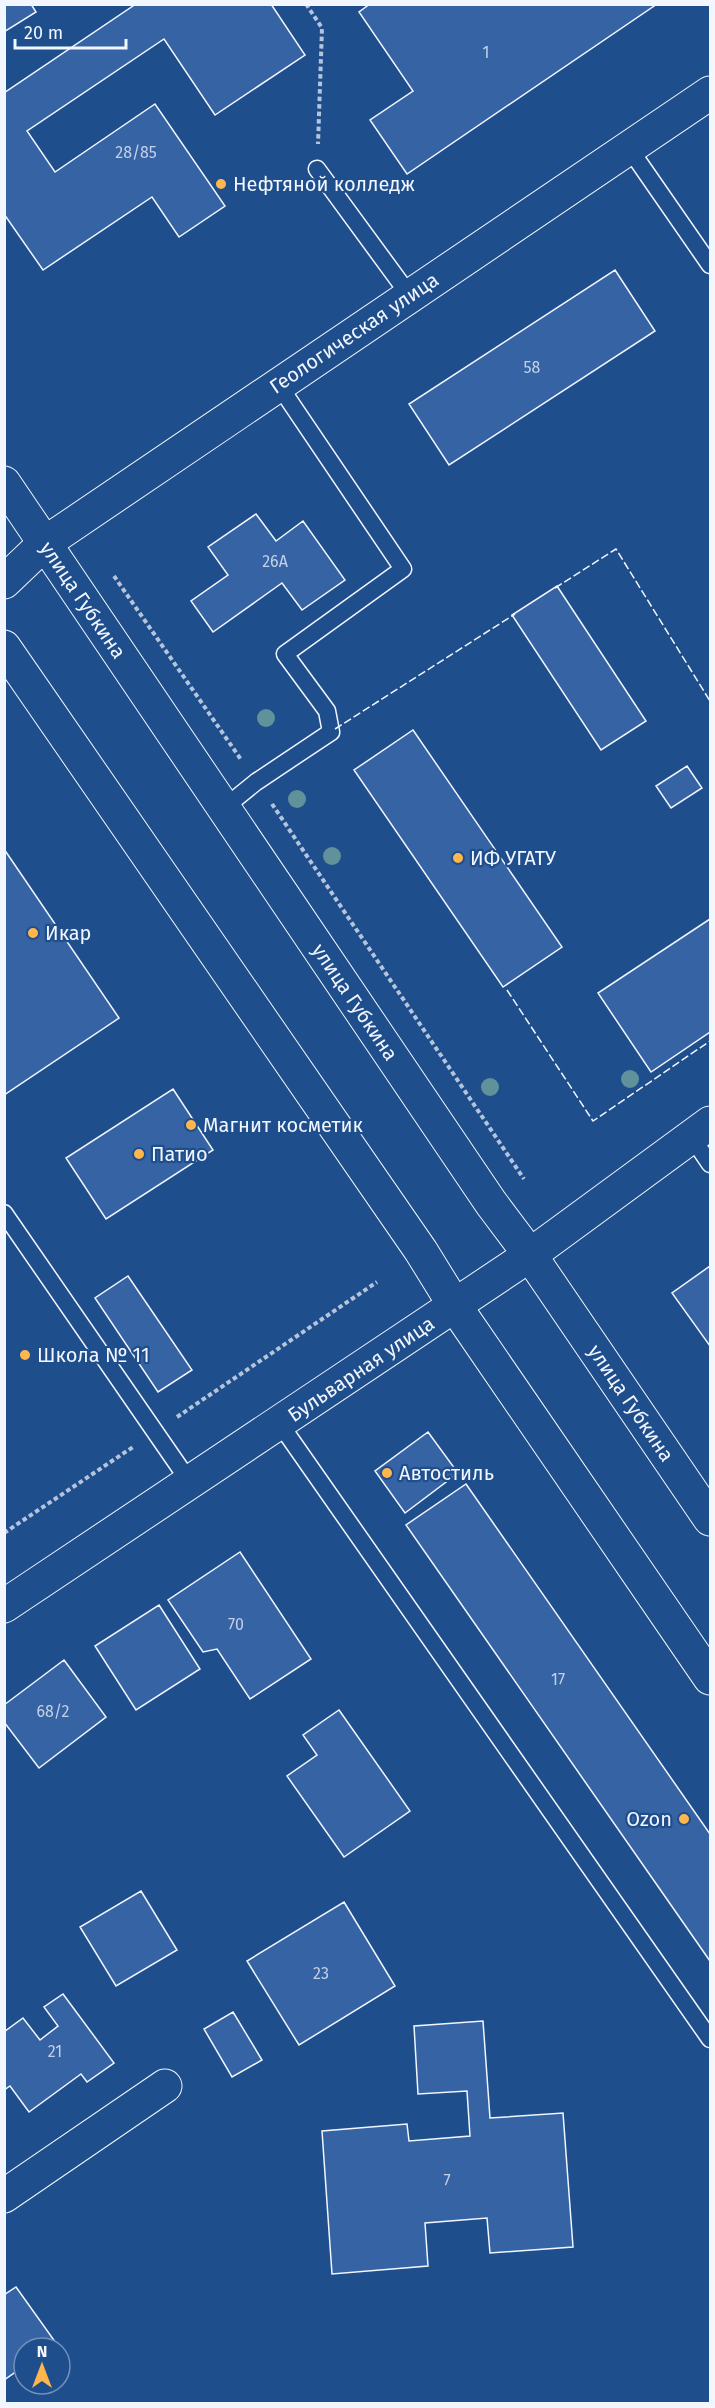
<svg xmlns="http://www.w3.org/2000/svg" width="715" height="2408" viewBox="0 0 715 2408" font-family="'Fira Sans',sans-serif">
	<rect width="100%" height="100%" fill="#1f4e8c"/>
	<path fill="#3563a3" stroke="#f2f6ff" stroke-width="1.5" d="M4,4H31L36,12L4,32Z
		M136,4H271L305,55L215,115L164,39L27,131L55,172L155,104L225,206L179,237L152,197L43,270L4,214V93Z
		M370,4H657L407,174L370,120L413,91L359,12Z
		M615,270L655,331L449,465L409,404Z
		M256,514L276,541L303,521L345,580L302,610L282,583L213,632L191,601L228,575L208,547Z
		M557,586L646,721L601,750L512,615Z
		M413,730L562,947L503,987L354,770Z
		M687,766L702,788L671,808L656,786Z
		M4,849L119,1018L4,1095Z
		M710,919V1032L651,1072L598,993Z
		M173,1089L213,1150L106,1219L66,1158Z
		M710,1266V1346L672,1293Z
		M128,1276L192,1370L158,1392L95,1298Z
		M428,1432L458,1473L405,1513L375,1471Z
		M466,1484L710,1834V1961L406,1525Z
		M240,1552L311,1659L250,1699L217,1649L203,1652L168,1600Z
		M159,1605L200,1669L136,1710L95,1646Z
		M64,1660L106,1717L39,1768L4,1722V1705Z
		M339,1710L410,1811L344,1857L287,1776L317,1755L303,1735Z
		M141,1891L177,1950L116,1986L80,1927Z
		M344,1902L395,1986L299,2045L247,1961Z
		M63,1994L114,2063L87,2082L81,2074L29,2112L10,2086L4,2090V2032L23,2018L40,2040L58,2026L44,2007Z
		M233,2012L262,2060L232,2077L204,2029Z
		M483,2021L490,2118L563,2113L573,2247L490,2253L487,2218L425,2223L428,2266L332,2274L322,2131L407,2124L409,2141L470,2136L467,2091L418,2094L414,2026Z
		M16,2287L56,2343L49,2348H24V2366L4,2380V2295Z"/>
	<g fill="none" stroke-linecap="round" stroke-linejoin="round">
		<defs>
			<path id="service" d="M629,148L710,265
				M317,169L410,296
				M224,808L256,782L331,732L327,711L285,654L403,569L278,384
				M691,1136L710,1164
				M4,1213L189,1481
				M280,1424L710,2039"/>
			<path id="minor" d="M4,582L45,543L710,93
				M530,1255L710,1123
				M4,2196L165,2086"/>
			<path id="tertiary" d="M530,1255L710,1519
				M455,1306L710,1678"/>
			<path id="secondary" d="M4,483L491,1203L530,1255L4,1606
				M4,647L421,1251L455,1306"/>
		</defs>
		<use href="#service" stroke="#f2f6ff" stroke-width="19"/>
		<use href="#minor" stroke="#f2f6ff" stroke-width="35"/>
		<use href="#tertiary" stroke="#f2f6ff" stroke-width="35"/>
		<use href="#secondary" stroke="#f2f6ff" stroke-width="35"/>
		<path stroke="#b3c4dc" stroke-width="4" stroke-dasharray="4.5 3" stroke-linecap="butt" d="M306,4L322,28L318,144
			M114,576L242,761
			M272,804L524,1179
			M177,1417L377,1282
			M4,1533L133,1447"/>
		<use href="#service" stroke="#1f4e8c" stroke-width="16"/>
		<use href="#minor" stroke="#1f4e8c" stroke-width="33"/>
		<use href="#tertiary" stroke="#1f4e8c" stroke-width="33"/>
		<use href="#secondary" stroke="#1f4e8c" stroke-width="33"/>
		<path stroke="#f2f6ff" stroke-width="1.5" stroke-dasharray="8 3" stroke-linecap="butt" d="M555,588L616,549L710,701
			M335,729L515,614
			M507,990L593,1121L710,1041"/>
	</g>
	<g fill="#61919a">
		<circle cx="266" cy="718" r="9"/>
		<circle cx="297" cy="799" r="9"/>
		<circle cx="332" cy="856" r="9"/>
		<circle cx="630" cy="1079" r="9"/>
		<circle cx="490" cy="1087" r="9"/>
	</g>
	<g fill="#ffb74d" stroke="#1f4e8c" stroke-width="2">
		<circle cx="221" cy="184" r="6"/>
		<circle cx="458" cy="858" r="6"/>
		<circle cx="33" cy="933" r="6"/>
		<circle cx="191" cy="1125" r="6"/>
		<circle cx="139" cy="1154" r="6"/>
		<circle cx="25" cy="1355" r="6"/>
		<circle cx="387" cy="1473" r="6"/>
		<circle cx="684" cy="1819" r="6"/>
	</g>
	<g text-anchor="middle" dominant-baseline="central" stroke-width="4.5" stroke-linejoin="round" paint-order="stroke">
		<g font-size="16" fill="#c3d1e8">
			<text x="486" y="52">1</text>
			<text x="136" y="152">28/85</text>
			<text x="532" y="367">58</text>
			<text x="275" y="561">26А</text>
			<text x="236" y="1624">70</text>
			<text x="558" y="1679">17</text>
			<text x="53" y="1711">68/2</text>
			<text x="321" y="1973">23</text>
			<text x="55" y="2051">21</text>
			<text x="447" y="2180">7</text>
		</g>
		<g font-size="20" fill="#f2f6ff" stroke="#1f4e8c" text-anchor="start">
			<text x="233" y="184">Нефтяной колледж</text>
			<text x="470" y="858">ИФ УГАТУ</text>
			<text x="45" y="933">Икар</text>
			<text x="203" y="1125">Магнит косметик</text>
			<text x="151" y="1154">Патио</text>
			<text x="37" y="1355">Школа № 11</text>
			<text x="399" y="1473">Автостиль</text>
			<text x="672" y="1819" text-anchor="end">Ozon</text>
		</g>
		<g font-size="20" fill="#f2f6ff" stroke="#1f4e8c">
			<text transform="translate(354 333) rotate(-34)">Геологическая улица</text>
			<text transform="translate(83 600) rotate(56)">улица Губкина</text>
			<text transform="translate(355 1002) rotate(56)">улица Губкина</text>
			<text transform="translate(361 1369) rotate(-34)">Бульварная улица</text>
			<text transform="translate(631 1403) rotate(56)">улица Губкина</text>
		</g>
	</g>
	<rect width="715" height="2408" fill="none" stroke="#f2f6ff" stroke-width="12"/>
	<g transform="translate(42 2366)"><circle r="28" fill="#1f4e8c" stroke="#7391ba" stroke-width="1.5"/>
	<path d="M0-4.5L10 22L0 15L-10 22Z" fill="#ffb74d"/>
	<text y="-9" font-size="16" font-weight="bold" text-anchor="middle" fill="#f2f6ff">N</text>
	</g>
	<path d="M15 39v9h111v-9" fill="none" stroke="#f2f6ff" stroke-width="3"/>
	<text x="24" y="39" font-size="18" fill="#f2f6ff" stroke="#1f4e8c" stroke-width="4.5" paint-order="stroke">20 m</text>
</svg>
